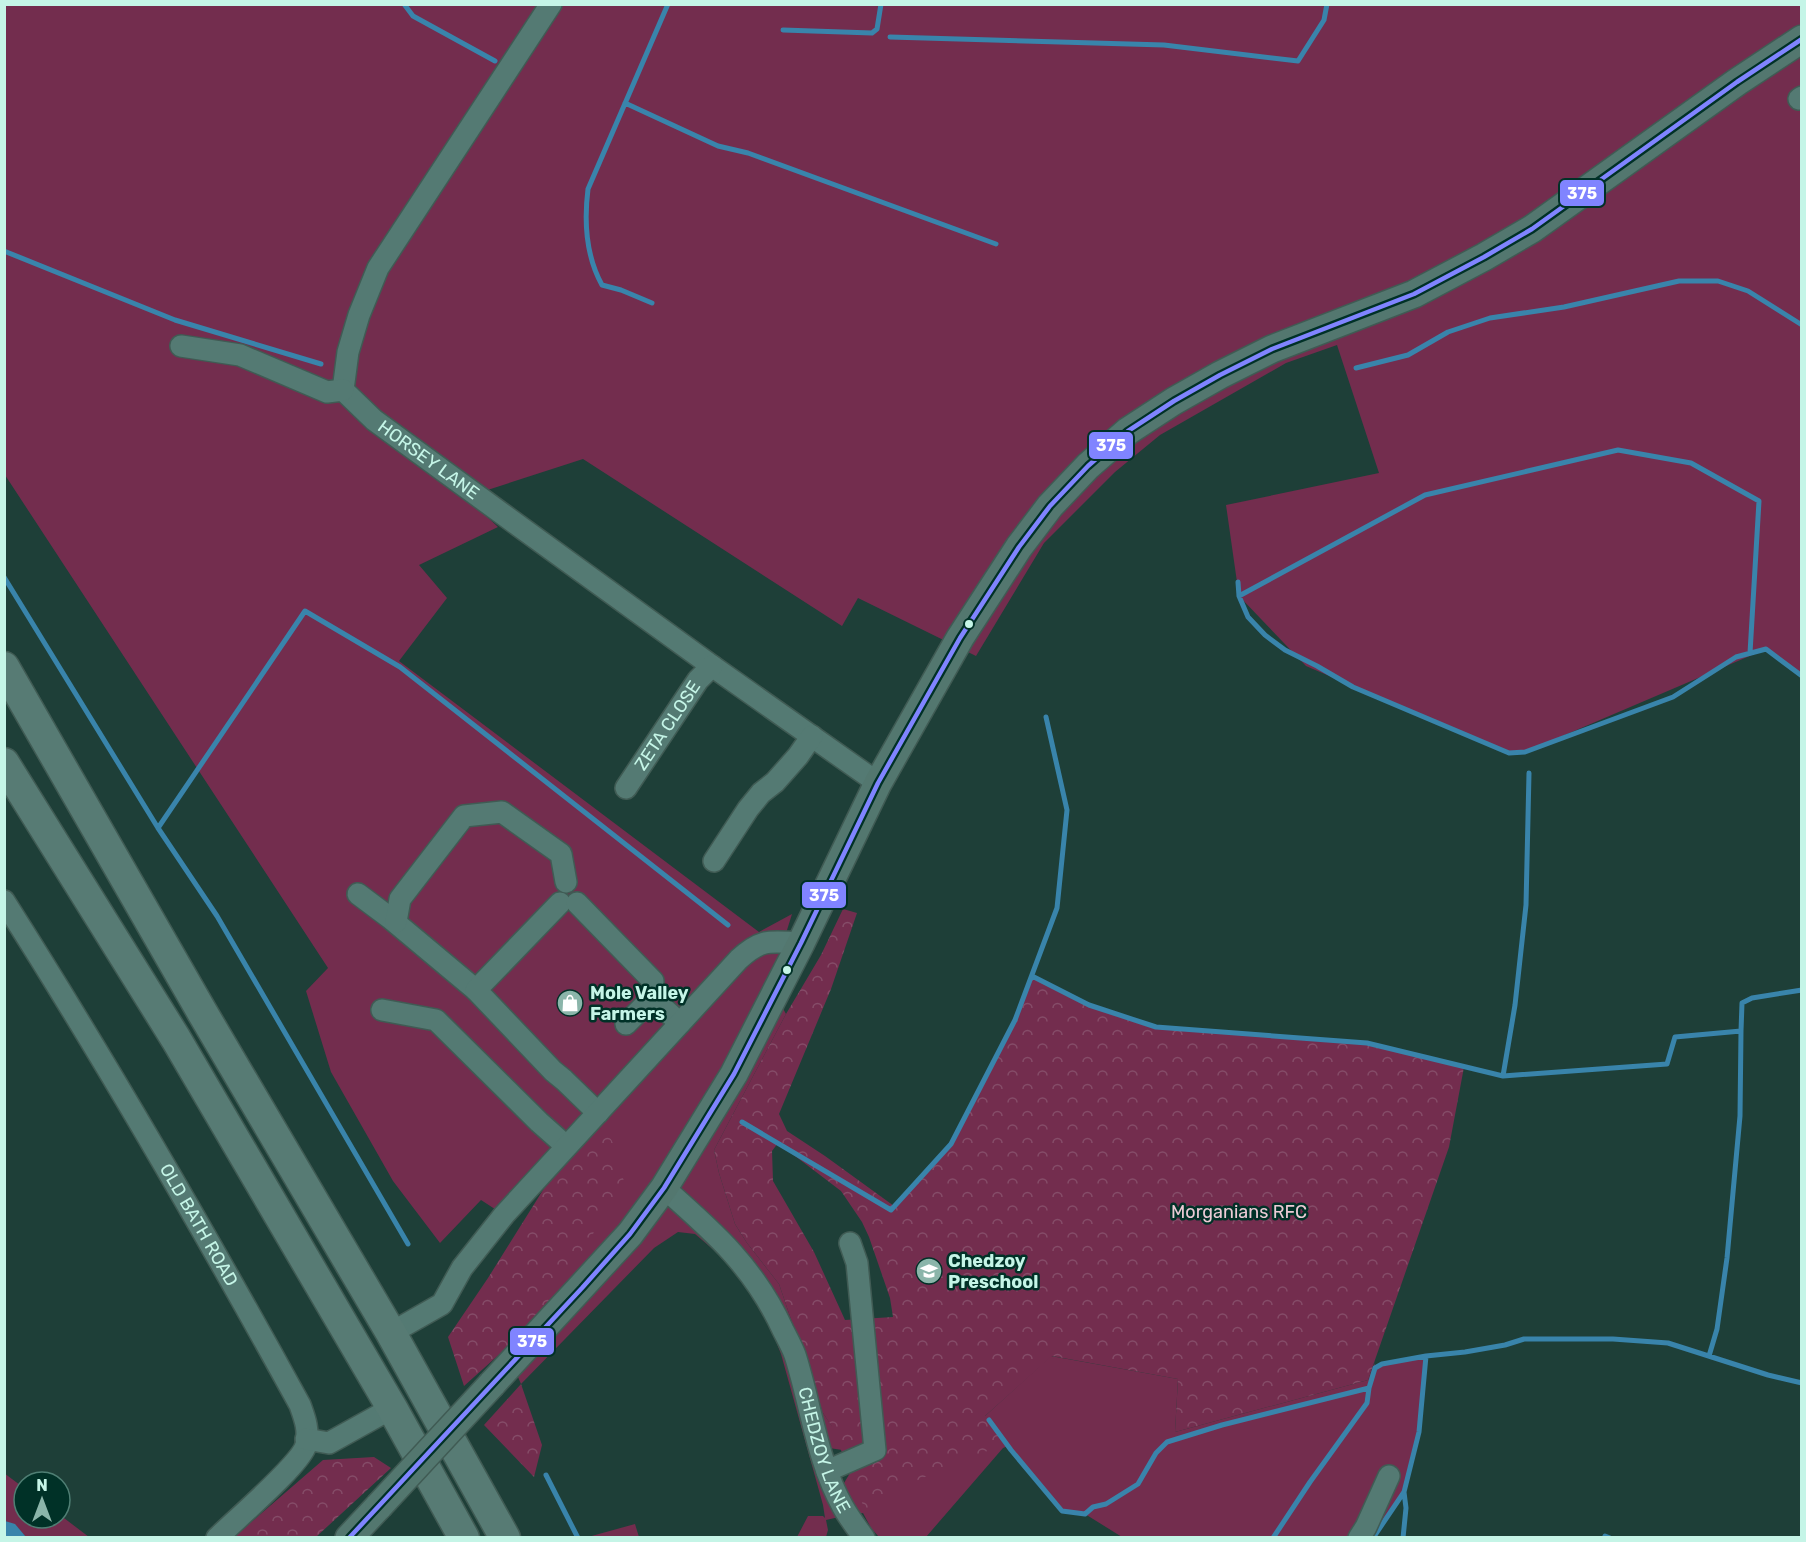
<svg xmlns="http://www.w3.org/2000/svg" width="1806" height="1542" viewBox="0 0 1806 1542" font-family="Rubik,sans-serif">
	<defs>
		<pattern id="forest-crowns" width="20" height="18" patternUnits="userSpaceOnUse" patternTransform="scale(1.5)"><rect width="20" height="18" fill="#732d4e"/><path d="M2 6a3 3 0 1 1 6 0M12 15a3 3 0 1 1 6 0" fill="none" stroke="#854c68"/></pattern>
		<pattern id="water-ripples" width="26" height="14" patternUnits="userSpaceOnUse" patternTransform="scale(1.5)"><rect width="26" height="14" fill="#3984ab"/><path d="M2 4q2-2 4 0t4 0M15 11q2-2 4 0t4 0" fill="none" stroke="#3a6d82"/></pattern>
	</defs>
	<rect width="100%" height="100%" fill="#1e3f38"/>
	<path fill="#732d4e" d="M4,5H1801V676L1766,649L1525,752L1509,753L1306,666L1239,596L1226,505L1379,473L1337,345L1286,363L1160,435L1115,472L1044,543L976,656L858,598L842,626L583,459L466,497L498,527L419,565L447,598L399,661L759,932L792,914L770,985L786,1014L714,1150L719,1173L735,1224L747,1243L779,1284L823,1413L849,1451L829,1448L844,1483L850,1473L863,1465L985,1416L1051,1356L1178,1379L1175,1432L1368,1380L1374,1364L1408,1097L1374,1363L1376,1368L1382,1364L1426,1356L1419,1432L1404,1492L1373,1537H1122L1085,1514L1062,1511L1008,1446L1003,1448L926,1537H879L871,1528L863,1513L839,1517L826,1520L828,1530L826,1537H797L808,1516H823L825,1518L823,1505L781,1354L763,1308L728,1262L695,1234L678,1232L654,1248L521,1384L506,1349L523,1333L598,1113L504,1215L481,1200L440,1243L393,1181L331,1072L306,991L328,968L5,475Z
		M4,1473L24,1488V1518H60V1515L89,1537H26L15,1525L5,1521Z
		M635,1524L639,1537H588Z"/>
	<path fill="url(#forest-crowns)" fill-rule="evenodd" d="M843,909L857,913L831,989L779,1114L787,1131L825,1156L894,1206L951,1144L1015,1020L1032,976L1089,1005L1156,1027L1367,1043L1464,1067L1449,1147L1368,1380L1175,1432L1178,1379L1052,1356L985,1416L1004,1444L913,1482L865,1510L831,1425L823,1413L779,1284L747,1243L735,1224L719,1173L714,1150L786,1014L821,955ZM778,1143L841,1191L862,1222L869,1237L890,1298L893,1317L845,1320L814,1252L773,1181L772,1151Z
		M601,1120L613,1143L625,1185L540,1315L523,1333L464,1386L448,1337L488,1278L553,1174Z
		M521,1384L542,1445L534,1477L484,1425Z
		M374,1457L391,1468L316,1537H234L323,1460Z"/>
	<path fill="url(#water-ripples)" d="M5,1521L15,1524L26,1537H5Z"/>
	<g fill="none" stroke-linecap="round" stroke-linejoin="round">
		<path stroke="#3984ab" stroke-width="5" d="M404,4L413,16L495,61
			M783,30L872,33L877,29L881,4
			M890,37L1164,45L1298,61L1324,20L1327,4
			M625,103L718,146L748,153L996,244
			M4,251L175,320L321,364
			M652,303L621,290L602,285C586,256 584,221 588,189L668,4
			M1356,368L1408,355L1448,332L1490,318L1564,307L1679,281H1718L1748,291L1802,325
			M4,577L158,828L217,916L408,1244
			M1238,582L1239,596L1425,495L1618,450L1691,463L1759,501L1750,653
			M1239,596L1248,617L1265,635L1285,650L1317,666L1353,687L1509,753L1525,752L1673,697L1736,657L1766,649L1802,676
			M158,828L305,611L400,667L728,925
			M1032,976L1089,1005L1156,1027L1367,1043L1503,1076L1667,1064L1675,1037L1741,1031L1742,1003L1752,998L1802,990
			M1503,1076L1515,1005L1526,905L1529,773
			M742,1122L891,1210L951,1144L1015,1020L1057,908L1067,810L1046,717
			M1709,1356L1717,1329L1727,1258L1740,1116L1741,1031
			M989,1420L1011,1450L1062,1511L1085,1514L1093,1507L1106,1504L1138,1484L1156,1453L1167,1442L1222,1425L1369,1388L1375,1368L1382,1364L1426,1356L1465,1352L1505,1345L1524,1339H1613L1668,1343L1768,1375L1802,1383
			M546,1475L578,1538
			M1605,1536L1610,1538
			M1273,1538L1310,1482L1367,1403L1369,1388
			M1373,1538L1404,1492L1419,1432L1426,1356
			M1403,1538L1406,1508L1404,1492"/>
		<defs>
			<g id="minor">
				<path id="s1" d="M551,4L378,268L359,315L348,352L343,390L374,420L519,526L712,666L878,783"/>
				<path d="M1799,99L1802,97"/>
				<path d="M181,346L240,355L327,392L343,390"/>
				<path id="s2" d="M626,788L698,680L712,666"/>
				<path d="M714,861L748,809L761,793L775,782L798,756L812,736"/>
				<path d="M358,894L390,918L476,990"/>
				<path id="s3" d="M4,901C109,1066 206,1234 300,1405C305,1419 309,1429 306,1445C301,1464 234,1521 217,1538"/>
				<path d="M560,903L476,990L553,1071L564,1080L598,1113"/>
				<path d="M577,903L653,981L652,998"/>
				<path d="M396,922L400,899L464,816L502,812L561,854L566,882"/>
				<path d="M382,1010L436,1020L539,1122L566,1146"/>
				<path d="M626,1024L652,998L680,1023"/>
				<path id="s4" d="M664,1188C715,1233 754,1267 783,1330C787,1338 792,1347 795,1355C811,1405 817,1461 843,1507C849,1518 857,1528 864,1538"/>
				<path d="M391,1333L442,1304L462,1268L504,1215L739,959C763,937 771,942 801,943"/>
				<path d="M306,1439L329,1443L392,1408"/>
				<path d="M827,1471L875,1450L857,1263L850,1243"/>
				<path d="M1359,1538L1366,1527L1389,1476"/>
			</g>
			<path id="major" d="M492,1384L630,1234L664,1188L734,1074L801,943L878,783L960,638L1019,547L1050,506L1088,466L1128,431L1174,401L1220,375L1272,349L1414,294L1484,257L1532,229L1737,82L1802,39
				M349,1538L379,1506"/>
			<path id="highway" d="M4,667L202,1012L391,1333L505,1538
				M4,763L176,1039L392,1408L464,1538"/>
		</defs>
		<use href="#minor" stroke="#405b54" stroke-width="24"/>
		<use href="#major" stroke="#405b54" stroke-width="30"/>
		<use href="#highway" stroke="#405b54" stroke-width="33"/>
		<use href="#minor" stroke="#547a73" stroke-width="21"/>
		<use href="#major" stroke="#53776f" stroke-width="27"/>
		<use href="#highway" stroke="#577b74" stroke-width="30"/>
		<defs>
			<path id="major-bridge" d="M379,1506L492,1384"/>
		</defs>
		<use href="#major-bridge" stroke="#405b54" stroke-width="30" stroke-linecap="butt"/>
		<use href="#major-bridge" stroke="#53776f" stroke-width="27"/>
		<defs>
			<path id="bus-1" d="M349,1538L582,1288L630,1234L664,1188L734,1074L801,943L878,783L960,638L1019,547L1050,506L1088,466L1128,431L1174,401L1220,375L1272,349L1414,294L1484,257L1532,229L1737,82L1802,39"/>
		</defs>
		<use href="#bus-1" stroke="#003127" stroke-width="9"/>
		<use href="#bus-1" stroke="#8084ff" stroke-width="4.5"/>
	</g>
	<defs>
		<symbol id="shop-disc" viewBox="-11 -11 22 22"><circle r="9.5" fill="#8bb5aa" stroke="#003127"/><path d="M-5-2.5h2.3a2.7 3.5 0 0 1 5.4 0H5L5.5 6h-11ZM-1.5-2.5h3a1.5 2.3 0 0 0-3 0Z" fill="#fff"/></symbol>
		<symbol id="school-disc" viewBox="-11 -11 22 22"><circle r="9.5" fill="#8bb5aa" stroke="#003127"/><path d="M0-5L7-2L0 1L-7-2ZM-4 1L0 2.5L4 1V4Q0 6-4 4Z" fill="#fff"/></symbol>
	</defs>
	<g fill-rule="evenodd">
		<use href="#shop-disc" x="555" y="988" width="30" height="30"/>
		<use href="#school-disc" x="914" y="1256" width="30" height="30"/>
	</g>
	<g fill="#c5f5e7" stroke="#003127" stroke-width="2">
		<circle cx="969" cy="624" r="5"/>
		<circle cx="787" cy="970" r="5"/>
	</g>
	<g text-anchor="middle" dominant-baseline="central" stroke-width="5" stroke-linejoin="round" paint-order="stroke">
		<g font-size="18" fill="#c5f5e7" stroke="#003127">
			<text stroke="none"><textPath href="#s1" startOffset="554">HORSEY LANE</textPath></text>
			<text stroke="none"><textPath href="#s2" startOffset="75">ZETA CLOSE</textPath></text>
			<text stroke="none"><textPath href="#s3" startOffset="378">OLD BATH ROAD</textPath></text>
			<text stroke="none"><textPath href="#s4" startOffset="314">CHEDZOY LANE</textPath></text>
		</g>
		<g font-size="18" font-weight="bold" fill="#c5f5e7" stroke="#003127" text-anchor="start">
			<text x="590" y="993">Mole Valley<tspan x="590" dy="21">Farmers</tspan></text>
			<text x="948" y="1261">Chedzoy<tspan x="948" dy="21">Preschool</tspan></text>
		</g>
		<g font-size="18" fill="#edcbd6" stroke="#003127">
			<text x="1239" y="1212">Morganians RFC</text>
		</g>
	</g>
	<g stroke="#003127" stroke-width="2">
		<rect x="1559" y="179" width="46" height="28" rx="6" fill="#8084ff"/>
		<rect x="1088" y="431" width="46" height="29" rx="6" fill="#8084ff"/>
		<rect x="801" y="881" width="46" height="28" rx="6" fill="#8084ff"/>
		<rect x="509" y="1327" width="46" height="29" rx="6" fill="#8084ff"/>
	</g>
	<g font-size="16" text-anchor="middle" font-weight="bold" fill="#fff">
		<text x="1582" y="199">375</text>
		<text x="1111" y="451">375</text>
		<text x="824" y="901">375</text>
		<text x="532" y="1347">375</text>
	</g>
	<rect width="1806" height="1542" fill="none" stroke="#c5f5e7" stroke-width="12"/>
	<g transform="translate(42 1500)"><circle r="28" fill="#003127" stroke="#4f7f74" stroke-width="1.5"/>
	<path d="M0-4.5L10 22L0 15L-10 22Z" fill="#8bb5aa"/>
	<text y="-9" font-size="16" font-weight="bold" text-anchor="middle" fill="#c5f5e7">N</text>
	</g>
</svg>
